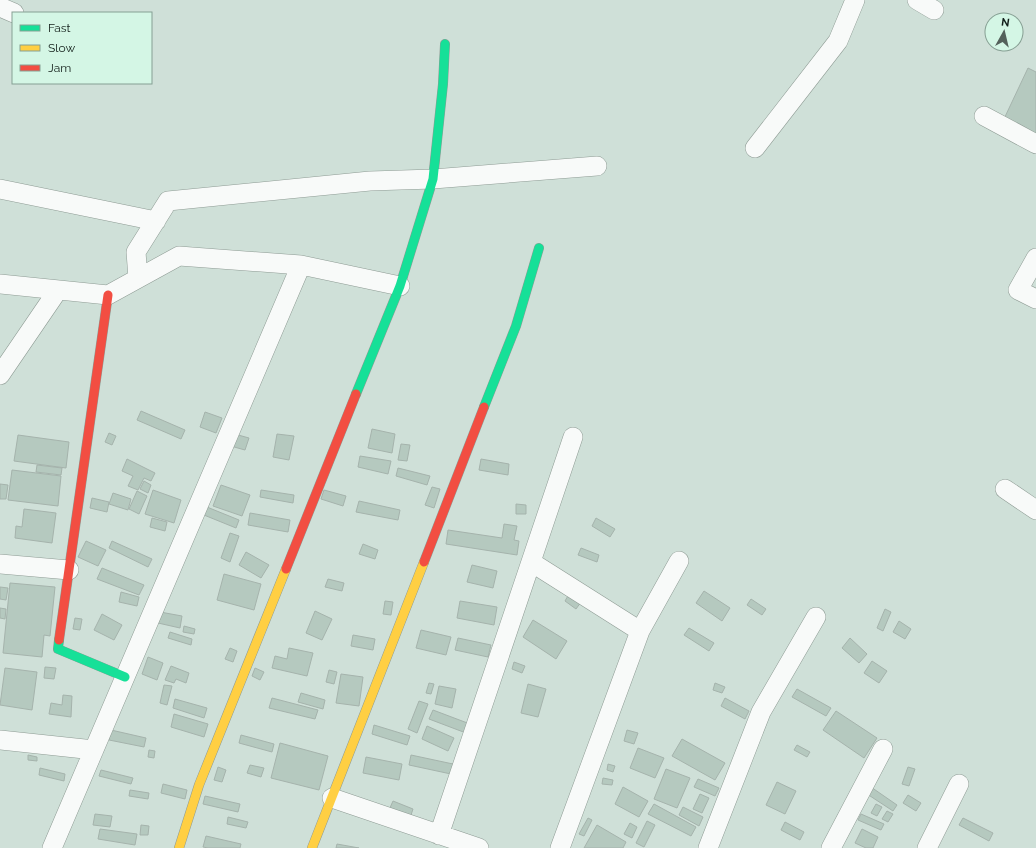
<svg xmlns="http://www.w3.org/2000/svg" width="1036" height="848" viewBox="0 0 1036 848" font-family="Raleway,sans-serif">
	<rect width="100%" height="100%" fill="#cfe0d8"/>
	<path fill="#b5c9bf" stroke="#a5b3ac" d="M1028,68L1036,72V137L1003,121Z
		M141,411L185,430L181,439L137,420Z
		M205,412L222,418L216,433L200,427Z
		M372,429L395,434L392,453L368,448Z
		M109,433L116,436L112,445L105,442Z
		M231,433L249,438L245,450L227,445Z
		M277,434L294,436L289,460L273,457Z
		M18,435L69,442L66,468L14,461Z
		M401,444L410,445L407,461L398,460Z
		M360,456L391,461L388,474L358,467Z
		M127,459L155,473L151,481L144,478L138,490L128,486L133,476L122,471Z
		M481,459L509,464L508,475L479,470Z
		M37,465L62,468L61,475L36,472Z
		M398,468L430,476L427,485L396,476Z
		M12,470L61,476L58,506L8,500Z
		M144,481L151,485L148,493L140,489Z
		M0,484L8,485L6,499H0Z
		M221,485L250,495L242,516L213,506Z
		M432,487L440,489L434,508L425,505Z
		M153,490L181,500L174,523L145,514Z
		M261,490L294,495L293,503L260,497Z
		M324,490L346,496L343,506L321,499Z
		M137,491L147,496L139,514L129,509Z
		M113,493L131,499L128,510L109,504Z
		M92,498L109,502L107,512L90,508Z
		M359,501L400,510L398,520L356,512Z
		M516,504L526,505V514H516Z
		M202,505L239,520L236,528L199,513Z
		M24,509L56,513L52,543L15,538L16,526L22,527Z
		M250,513L290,520L288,532L248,525Z
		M152,518L167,522L165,531L150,527Z
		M596,518L615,529L610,537L592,526Z
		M504,524L517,526L514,540L519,541L517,555L446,544L448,530L502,538Z
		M230,533L239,536L230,562L221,558Z
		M86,541L106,550L98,566L78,557Z
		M112,541L152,559L148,567L109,548Z
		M363,544L378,550L375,559L359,554Z
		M581,548L599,555L597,562L578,555Z
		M246,552L269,565L261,578L239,565Z
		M472,565L497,571L493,588L467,582Z
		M102,568L144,585L139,595L97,579Z
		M224,574L261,584L254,610L217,600Z
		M328,579L344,583L342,591L325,587Z
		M10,583L55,587L50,636L44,635L42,657L3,653Z
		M0,587L8,588L6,600L0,599Z
		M704,591L730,608L722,621L696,603Z
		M121,592L139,597L137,606L119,602Z
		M569,594L581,602L576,609L565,601Z
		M751,599L766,609L762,615L747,605Z
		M385,601L393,602L391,615L383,614Z
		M460,601L497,607L494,625L457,618Z
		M0,608L6,609L5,619L0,618Z
		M885,609L891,612L883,631L877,628Z
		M315,611L332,619L322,640L306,633Z
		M160,612L182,616L180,628L158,623Z
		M102,614L122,625L114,640L94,630Z
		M75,618L82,619L80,630L73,629Z
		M533,620L567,641L556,659L523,637Z
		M899,621L911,629L905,639L893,632Z
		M184,626L195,629L194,634L183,632Z
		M689,628L714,643L709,651L684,635Z
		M421,630L451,637L446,655L416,648Z
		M170,632L192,639L191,645L168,638Z
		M353,635L375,639L373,650L351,646Z
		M458,638L491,645L488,657L455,650Z
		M850,638L867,654L859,663L842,648Z
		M230,648L237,651L233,662L225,659Z
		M289,648L313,653L307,676L272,668L275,656L287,659Z
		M148,657L163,663L157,680L142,674Z
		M872,661L887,671L879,683L864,673Z
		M514,662L525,666L522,673L512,669Z
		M171,666L189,673L186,683L176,679L174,683L165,680Z
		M45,667L56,668L54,679L44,678Z
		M5,668L37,672L32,710L0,705Z
		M255,668L264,672L260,680L252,676Z
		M329,670L337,672L334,684L326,682Z
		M341,674L363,677L359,706L336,703Z
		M429,683L434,684L431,694L426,693Z
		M715,683L725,687L722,693L713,690Z
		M528,684L546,689L538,717L521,713Z
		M164,685L172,686L167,705L160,703Z
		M439,686L456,689L452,708L435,704Z
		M797,689L831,708L826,716L792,697Z
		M301,693L325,700L323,709L298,702Z
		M63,695L72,696L71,717L49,714L51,703L62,705Z
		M272,698L318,710L315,719L269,708Z
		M725,698L749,711L745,719L721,706Z
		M175,699L207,708L204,718L173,708Z
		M419,701L428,704L417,733L408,729Z
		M433,710L470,724L466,733L429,719Z
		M836,711L877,738L864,758L823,730Z
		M174,714L208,724L204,737L171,727Z
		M374,725L410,736L407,745L372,734Z
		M427,726L454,738L448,751L422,739Z
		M111,730L146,738L144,747L109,740Z
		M627,730L638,733L634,744L624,741Z
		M241,735L274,744L272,752L239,743Z
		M682,739L725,763L715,780L672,756Z
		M280,743L328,756L319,790L271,778Z
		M797,745L810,752L807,757L794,750Z
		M638,748L664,758L655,778L630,768Z
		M149,750L155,751L154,758L148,757Z
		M28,755L37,757V761L28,760Z
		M411,755L453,764L451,774L409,765Z
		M366,757L402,764L399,780L363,773Z
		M608,764L615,766L613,772L607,770Z
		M250,765L264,768L261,777L247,773Z
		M218,767L226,770L222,782L214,780Z
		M908,767L915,769L909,786L902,784Z
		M40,768L65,774L64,781L39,775Z
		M666,769L690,778L677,808L654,799Z
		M101,770L133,778L131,784L99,776Z
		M603,778L613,780L612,785L602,784Z
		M698,779L719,788L715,796L694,787Z
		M777,782L796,791L785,814L766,805Z
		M163,784L187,790L185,799L161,793Z
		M868,785L897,805L893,811L864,792Z
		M623,787L648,801L639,817L615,804Z
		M130,790L149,793L148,799L129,796Z
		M700,794L709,798L702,813L693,809Z
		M908,795L921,803L916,811L903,803Z
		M205,796L240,804L238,812L203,804Z
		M393,801L413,809L410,818L389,810Z
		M654,804L696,827L691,836L648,814Z
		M876,804L882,807L877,816L871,813Z
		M683,807L703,817L699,826L679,815Z
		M887,811L893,814L888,822L882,819Z
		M95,814L112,816L110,827L93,825Z
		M861,814L884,824L881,830L858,820Z
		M228,817L248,822L246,828L227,824Z
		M588,818L592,820L584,836L579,834Z
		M963,818L993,833L989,841L959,825Z
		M647,821L655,825L644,847L636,843Z
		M785,822L804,832L800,840L781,830Z
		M630,823L637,827L632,838L624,834Z
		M141,825L149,826L148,835H140Z
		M597,825L626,842L623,848H584Z
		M100,829L137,834L135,845L98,839Z
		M862,829L878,837L873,848H866L855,843Z
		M206,836L241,844L240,848H208L203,847Z
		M337,844L359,848H336Z"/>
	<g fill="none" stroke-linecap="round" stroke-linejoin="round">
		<defs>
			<path id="street" d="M917,0L934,10
				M0,7L14,13
				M984,116L1036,144
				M755,148L838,41L855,0
				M0,189L156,221
				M1036,258L1018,290L1036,299
				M138,278L136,252L168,201L370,181L433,179L597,166
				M0,284L108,295L179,256L301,265L400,286
				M0,375L58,290
				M1005,489L1036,510
				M531,562L640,631
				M0,564L69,570
				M0,740L94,750
				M332,798L479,848
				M439,835L573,437
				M52,848L301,265
				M560,848L640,631L679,561
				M708,848L761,712L816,617
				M831,848L883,749
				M927,848L959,784"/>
			<path id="fast" d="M356,394L400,286L433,179L443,84L445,44
				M484,407L516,326L539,248
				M59,640L58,649L125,677"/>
			<path id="slow" d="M179,848L199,785L286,569
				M312,848L424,562"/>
			<path id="jam" d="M424,562L484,407
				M286,569L356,394
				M59,640L108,295"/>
		</defs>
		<use href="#street" stroke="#8e9b94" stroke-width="20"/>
		<use href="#fast" stroke="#8e9b94" stroke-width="10"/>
		<use href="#slow" stroke="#8e9b94" stroke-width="10"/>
		<use href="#jam" stroke="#8e9b94" stroke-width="10"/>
		<use href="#street" stroke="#f8faf9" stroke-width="19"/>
		<use href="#fast" stroke="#16e098" stroke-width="9"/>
		<use href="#slow" stroke="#ffcf43" stroke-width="9"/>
		<use href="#jam" stroke="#f24e42" stroke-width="9"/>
	</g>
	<rect x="12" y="12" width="140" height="72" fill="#d4f6e5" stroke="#869f93"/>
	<rect x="20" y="25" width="20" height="6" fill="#16e098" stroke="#869f93"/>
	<text x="48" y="32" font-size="12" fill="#111d18">Fast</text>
	<rect x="20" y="45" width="20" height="6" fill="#ffcf43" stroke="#869f93"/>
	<text x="48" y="52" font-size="12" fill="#111d18">Slow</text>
	<rect x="20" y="65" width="20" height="6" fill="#f24e42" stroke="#869f93"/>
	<text x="48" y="72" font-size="12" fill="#111d18">Jam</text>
	<g transform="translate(1004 32) rotate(8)"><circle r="19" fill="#d4f6e5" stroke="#869f93"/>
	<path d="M0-3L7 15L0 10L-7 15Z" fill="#54615b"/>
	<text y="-6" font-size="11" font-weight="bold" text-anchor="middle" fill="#111d18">N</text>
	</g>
</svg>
